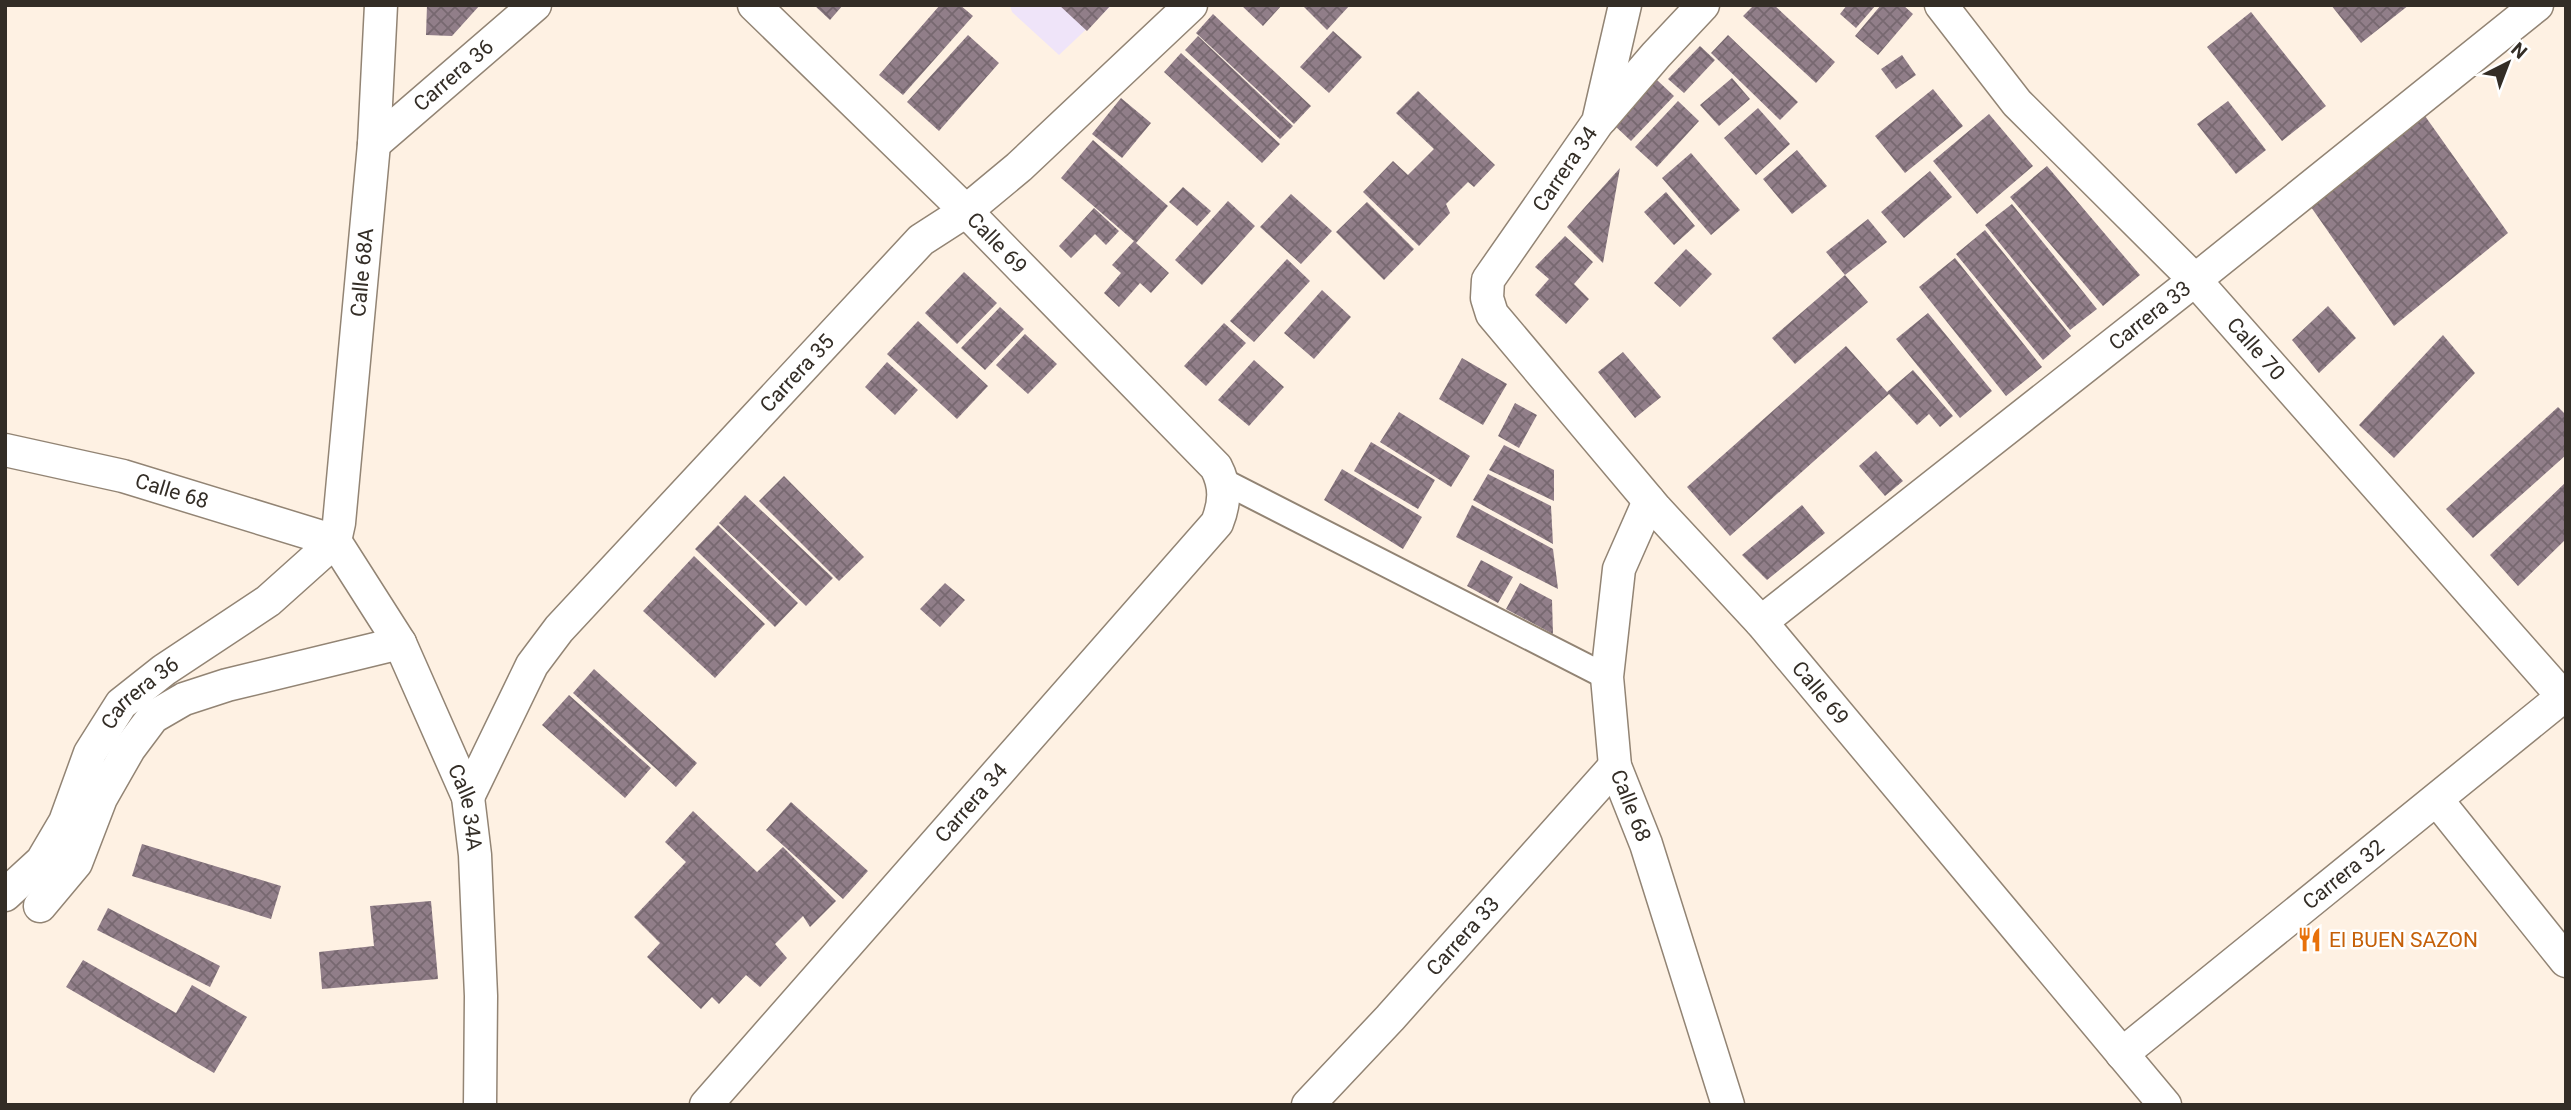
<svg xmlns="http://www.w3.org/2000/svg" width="2571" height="1110" viewBox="0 0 2571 1110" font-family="Roboto,sans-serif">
	<defs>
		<pattern id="building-cross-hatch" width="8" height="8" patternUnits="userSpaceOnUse" patternTransform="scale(1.75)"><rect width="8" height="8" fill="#917e89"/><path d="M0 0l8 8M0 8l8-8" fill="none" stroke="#776870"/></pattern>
	</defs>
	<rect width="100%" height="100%" fill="#fef1e3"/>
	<path fill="#efe4f9" d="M1010,5H1112L1059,55L1012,12Z"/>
	<path fill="url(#building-cross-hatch)" d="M427,5H480L452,36L426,35Z
		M814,5H843L830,20Z
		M940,5H960L973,16L903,95L879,75Z
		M1059,5H1111L1087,31Z
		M1241,5H1282L1263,26Z
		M1302,5H1350L1327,30Z
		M1754,5H1774L1835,62L1816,83L1743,16Z
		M1847,5H1876L1856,28L1840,14Z
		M1881,5H1903L1913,14L1878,55L1855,36Z
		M2331,5H2409L2361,43Z
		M2251,12L2326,106L2282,141L2207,47Z
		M1213,14L1311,106L1294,124L1196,33Z
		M1333,31L1362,57L1329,93L1300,67Z
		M968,35L999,63L939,131L907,102Z
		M1728,35L1798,102L1780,120L1711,53Z
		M1198,36L1293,126L1280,139L1185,50Z
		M1700,46L1715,60L1684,93L1668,79Z
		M1181,53L1280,144L1262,163L1164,72Z
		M1902,55L1916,75L1896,89L1881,69Z
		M1732,78L1750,99L1719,126L1700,105Z
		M1657,80L1674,96L1631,141L1614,125Z
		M1933,89L1963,126L1905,173L1875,136Z
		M1418,91L1495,165L1474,187L1468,182L1446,204L1450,213L1419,246L1363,192L1393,161L1408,175L1434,149L1396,113Z
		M1121,98L1151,123L1122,158L1092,134Z
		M1678,101L1699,121L1657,167L1635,147Z
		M2228,101L2266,150L2236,174L2197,124Z
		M1758,108L1790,144L1756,175L1724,138Z
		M1989,114L2033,166L1977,214L1933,161Z
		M2425,116L2508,233L2394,326L2311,207Z
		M1093,140L1168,206L1136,243L1169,273L1151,293L1140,283L1119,307L1104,293L1121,273L1112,265L1134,241L1061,178Z
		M1797,150L1827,186L1792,214L1763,179Z
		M1691,153L1740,210L1711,235L1662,178Z
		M2047,166L2140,275L2103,306L2010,197Z
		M1620,168L1603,263L1567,227Z
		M1930,171L1952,197L1904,238L1881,212Z
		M1183,187L1211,211L1197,226L1169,202Z
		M1666,192L1695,226L1674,245L1644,212Z
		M1291,194L1332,231L1301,264L1260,227Z
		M1228,201L1255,226L1202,285L1175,260Z
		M1367,202L1414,249L1384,280L1336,232Z
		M2012,204L2097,309L2070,330L1985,225Z
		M1094,208L1119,231L1106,245L1095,234L1071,258L1059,246Z
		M1868,219L1887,242L1845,275L1826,252Z
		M1985,230L2071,336L2043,360L1956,254Z
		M1565,236L1593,262L1574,284L1589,299L1566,324L1535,295L1549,279L1535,267Z
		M1686,249L1712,274L1680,307L1654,283Z
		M1955,258L2042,367L2006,396L1919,287Z
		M1287,259L1310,281L1254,342L1230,321Z
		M964,272L997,303L957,344L925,313Z
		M1845,275L1868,302L1795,364L1772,338Z
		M1322,290L1351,317L1314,359L1284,333Z
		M2328,306L2356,338L2319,373L2292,340Z
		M1000,307L1024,329L985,370L961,348Z
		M1928,313L1992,391L1960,418L1896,339Z
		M918,321L988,386L957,419L887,354Z
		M1224,323L1246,343L1206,386L1184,366Z
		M1025,334L1057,364L1028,394L996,365Z
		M2443,335L2475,373L2394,458L2359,425Z
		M1846,346L1887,392L1913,370L1953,416L1940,427L1929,414L1917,425L1889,394L1730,536L1687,487Z
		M1623,352L1661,397L1635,418L1598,372Z
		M1462,358L1507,384L1483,425L1439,399Z
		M1254,360L1284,387L1249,426L1218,400Z
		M887,362L918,390L895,415L865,387Z
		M1515,403L1537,415L1519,448L1498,436Z
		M2558,407L2566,415V455L2473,538L2446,509Z
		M1399,412L1470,456L1451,487L1380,442Z
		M1371,442L1435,480L1418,509L1354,471Z
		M1504,445L1554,470V501L1489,470Z
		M1876,451L1903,481L1885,496L1859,466Z
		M1342,469L1422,517L1403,549L1324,500Z
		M1488,474L1551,506L1553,544L1473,500Z
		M784,476L864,557L839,581L759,501Z
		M2566,482V539L2518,586L2490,555Z
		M745,495L833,578L806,606L719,523Z
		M1472,505L1553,549L1558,589L1456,537Z
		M1802,505L1825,533L1767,580L1742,555Z
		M718,525L798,603L775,627L695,549Z
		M694,556L765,624L715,678L643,611Z
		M1481,560L1513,577L1498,603L1467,586Z
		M945,583L965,600L940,627L920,609Z
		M1520,583L1552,600L1553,634L1506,609Z
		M594,669L697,763L676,787L573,693Z
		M569,695L651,768L625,798L542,725Z
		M791,802L868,871L843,899L766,830Z
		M693,811L757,872L783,847L836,901L810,927L803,916L775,944L787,958L760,987L746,975L719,1004L712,997L701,1009L647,957L660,943L634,917L686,862L665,842Z
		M142,844L281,886L271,919L132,876Z
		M431,901L438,979L322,989L319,952L374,946L370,906Z
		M108,908L220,966L210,987L97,930Z
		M83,960L176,1013L192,985L247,1017L214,1073L66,987Z"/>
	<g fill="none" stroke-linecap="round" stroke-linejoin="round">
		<defs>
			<path id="pedestrian" d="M1223,481L1607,677"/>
			<g id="minor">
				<path id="s1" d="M1625,5L1598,122L1488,280L1487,298L1492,314L1656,509L1761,622L2165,1105"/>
				<path id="s2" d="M1941,5L2017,103L2195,280L2566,700"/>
				<path d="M1601,119L1656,55L1703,5"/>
				<path id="s3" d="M374,144L535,5"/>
				<path id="s4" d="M5,450L123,476L335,541"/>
				<path id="s5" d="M1649,501L1619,569L1607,677L1615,766L1646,844L1728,1105"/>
				<path id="s6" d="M335,541L400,643L468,797L475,855L481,996L480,1105"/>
				<path id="s7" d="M335,541L339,523L374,144L381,5"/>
				<path id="s8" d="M1761,622L2195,280L2537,5"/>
				<path id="s9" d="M468,797L532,665L559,629L921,240L966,211L1019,167L1191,5"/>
				<path d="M2437,800L2566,961"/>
				<path id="s10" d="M5,895L42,861L65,822L90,753L121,704L164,670L268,601L335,541"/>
				<path d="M40,906L76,863L101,798L129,749L153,717L184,699L227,685L400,643"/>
				<path id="s11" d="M2122,1054L2566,694"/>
				<path id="s12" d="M706,1105L1217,523C1225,503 1226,486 1216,467L966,211L754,5"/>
				<path id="s13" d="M1308,1105L1390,1018L1615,766"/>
			</g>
		</defs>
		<use href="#pedestrian" stroke="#928474" stroke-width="28"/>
		<use href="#minor" stroke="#928474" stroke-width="35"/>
		<use href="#pedestrian" stroke="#fff" stroke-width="24"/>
		<use href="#minor" stroke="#fff" stroke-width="32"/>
	</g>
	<defs>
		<symbol id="restaurant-bare" viewBox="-9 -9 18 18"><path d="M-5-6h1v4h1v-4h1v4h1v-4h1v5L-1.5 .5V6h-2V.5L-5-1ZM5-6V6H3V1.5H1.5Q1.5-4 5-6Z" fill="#e8710a" stroke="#fff" stroke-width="2.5" paint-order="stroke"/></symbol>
	</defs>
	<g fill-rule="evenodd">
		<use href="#restaurant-bare" x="2292" y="922" width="35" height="35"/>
	</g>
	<g text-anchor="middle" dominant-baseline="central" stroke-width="5" stroke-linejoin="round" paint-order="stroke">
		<g font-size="21" fill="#332d26" stroke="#fff">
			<text stroke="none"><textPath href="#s3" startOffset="105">Carrera 36</textPath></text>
			<text transform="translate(1565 169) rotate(-56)">Carrera 34</text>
			<text transform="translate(997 243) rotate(46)">Calle 69</text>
			<text stroke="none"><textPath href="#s7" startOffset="270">Calle 68A</textPath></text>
			<text stroke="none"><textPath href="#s8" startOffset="495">Carrera 33</textPath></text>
			<text stroke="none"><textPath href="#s2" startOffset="467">Calle 70</textPath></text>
			<text stroke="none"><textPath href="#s9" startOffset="541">Carrera 35</textPath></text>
			<text stroke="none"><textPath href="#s4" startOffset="172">Calle 68</textPath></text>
			<text stroke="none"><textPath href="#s1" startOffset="849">Calle 69</textPath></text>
			<text stroke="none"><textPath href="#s10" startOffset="248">Carrera 36</textPath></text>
			<text stroke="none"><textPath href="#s12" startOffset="402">Carrera 34</textPath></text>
			<text stroke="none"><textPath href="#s5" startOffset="315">Calle 68</textPath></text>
			<text stroke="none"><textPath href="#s6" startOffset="299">Calle 34A</textPath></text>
			<text stroke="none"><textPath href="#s11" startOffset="285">Carrera 32</textPath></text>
			<text stroke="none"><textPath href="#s13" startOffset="229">Carrera 33</textPath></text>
		</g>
		<g font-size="21" fill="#c56008" stroke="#fff" text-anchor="start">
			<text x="2329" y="940">El BUEN SAZON</text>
		</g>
	</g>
	<rect width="2571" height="1110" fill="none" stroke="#332d26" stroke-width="14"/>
	<g transform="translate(2508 63) rotate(42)" stroke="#ffffff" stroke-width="5" paint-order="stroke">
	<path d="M0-5L12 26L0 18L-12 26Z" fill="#332d26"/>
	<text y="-10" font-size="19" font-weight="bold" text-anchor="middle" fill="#332d26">N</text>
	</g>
</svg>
